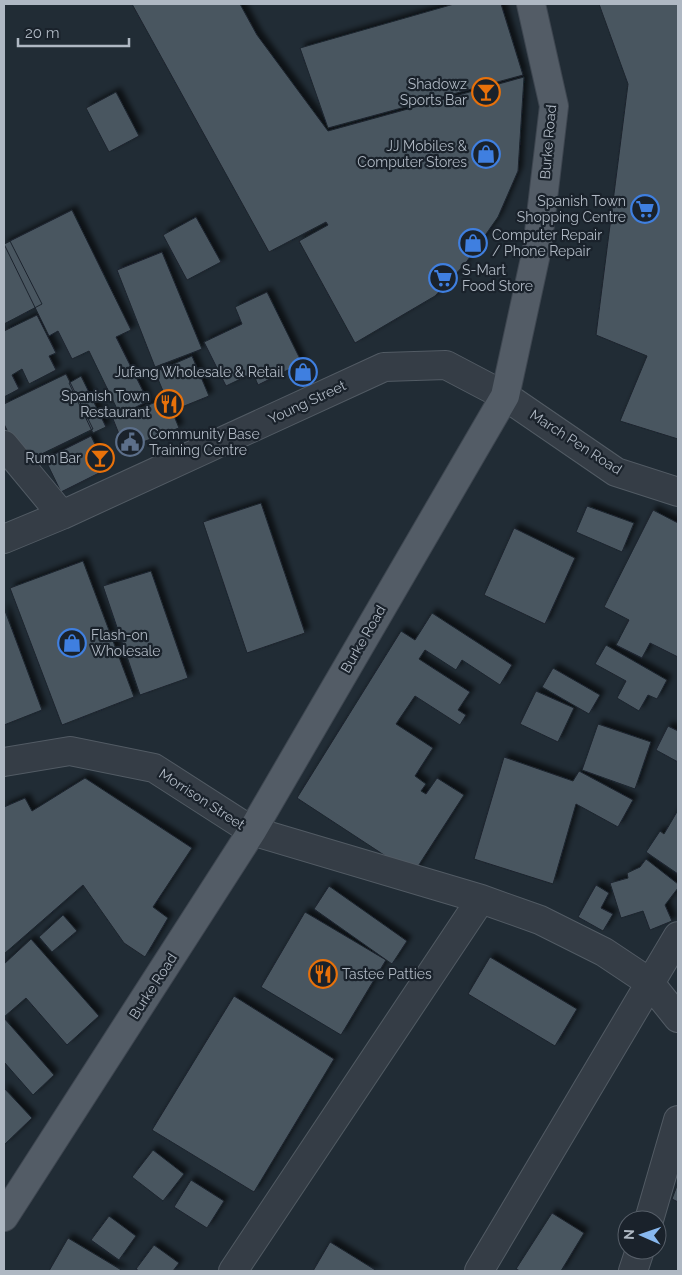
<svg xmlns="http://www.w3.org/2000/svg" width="682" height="1275" viewBox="0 0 682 1275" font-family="Raleway,sans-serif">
	<defs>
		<filter id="shadow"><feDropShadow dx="4.5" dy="-4.5" stdDeviation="2.5" flood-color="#0009"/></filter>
	</defs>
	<rect width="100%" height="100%" fill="#212c35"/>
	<path fill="#4a5661" stroke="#1c242d" filter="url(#shadow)" d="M132,4H240L257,35L328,131L524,77L518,171L498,217L465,264L435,296L355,343L299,241L328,225L326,222L269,252Z
		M454,4H501L523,75L328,128L300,48Z
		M599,4H678V439L620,421L647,356L596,335L628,84Z
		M116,92L139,136L109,152L86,108Z
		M72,210L131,330L116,337L148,401L120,415L89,351L72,359L58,331L49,336L4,244Z
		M196,217L221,262L187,280L163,235Z
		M10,241L42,304L4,324V244Z
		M162,252L202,349L155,367L117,270Z
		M267,292L302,363L258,385L253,373L226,386L204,342L242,324L235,307Z
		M37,315L56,353L49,356L56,370L29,384L22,369L12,375L19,389L4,397V331Z
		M192,356L209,396L172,411L179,428L125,449L113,419L166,398L155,372Z
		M66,374L93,429L23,463L4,424V404Z
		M81,376L106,427L93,433L69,383Z
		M91,436L107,469L61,492L45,459Z
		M261,503L305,633L247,653L203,522Z
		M587,506L634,523L622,552L576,532Z
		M653,510L678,523V657L650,643L642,658L616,645L629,620L604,607Z
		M514,528L575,558L545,624L484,595Z
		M83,561L134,697L62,725L10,588Z
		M151,571L188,678L140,695L103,586Z
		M4,608L42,710L4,725Z
		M432,613L512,665L500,685L462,660L456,670L425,650L419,659L470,692L458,710L466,715L460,725L415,696L396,724L433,748L415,776L426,784L421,791L426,794L437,778L464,795L413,874L297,798L401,631L415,640Z
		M606,645L667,680L657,699L648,695L639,711L617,698L626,681L595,664Z
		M553,668L600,695L589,714L542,687Z
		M536,691L574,708L558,742L520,724Z
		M598,724L651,742L635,789L582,770Z
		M668,726L678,731V762L656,750Z
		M504,757L573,781L579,771L633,800L618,827L576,804L553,884L474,859Z
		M85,778L192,848L153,907L168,918L145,957L124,943L83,885L4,954V807L25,798L32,811Z
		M678,810V874L646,852L660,831L664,834Z
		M646,859L678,884V888L665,905L672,921L650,930L643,911L621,918L610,883L628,878L627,873L640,867Z
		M596,885L609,893L601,908L613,914L603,931L578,917Z
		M329,886L407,941L392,964L314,909Z
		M305,912L386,960L341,1035L261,987Z
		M63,915L77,931L52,952L39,937Z
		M31,939L99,1016L67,1045L26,998L4,1017V964Z
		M490,957L577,1009L555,1046L468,994Z
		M234,996L334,1059L254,1192L152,1130Z
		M4,1018L54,1075L33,1095L4,1062Z
		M4,1088L32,1118L4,1145Z
		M153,1150L184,1174L163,1201L132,1177Z
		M191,1180L224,1201L207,1228L174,1207Z
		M678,1183V1202L672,1199Z
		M552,1213L584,1233L561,1271H520L516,1269Z
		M109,1216L136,1236L119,1260L91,1240Z
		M68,1238L123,1271H49Z
		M330,1242L377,1271H313Z
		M154,1245L179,1263L173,1271H139L136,1269Z"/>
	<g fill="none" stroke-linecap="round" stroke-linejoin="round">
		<defs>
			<path id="minor" d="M4,445L62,515
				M4,539L62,515L384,367L446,365L505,396L616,472L678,492
				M4,762L70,751L154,768L252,831L481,899L540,920L604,952L649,982L678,1018
				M649,1220L678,1120
				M233,1271L481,899
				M479,1271L678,936
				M633,1271L640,1250"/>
			<path id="major" d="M4,1217L252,831L505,396L537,249L554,106L531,4"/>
		</defs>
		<use href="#minor" stroke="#525b64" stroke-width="30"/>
		<use href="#major" stroke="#3e4650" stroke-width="30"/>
		<use href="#minor" stroke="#353d46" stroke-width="28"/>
		<use href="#major" stroke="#535c66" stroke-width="28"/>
	</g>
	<defs>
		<symbol id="bar-ring" viewBox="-11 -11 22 22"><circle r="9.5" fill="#1a222b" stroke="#e8710a" stroke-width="1.5"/><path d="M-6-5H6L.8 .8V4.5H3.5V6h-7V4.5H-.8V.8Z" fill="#e8710a"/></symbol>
		<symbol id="shop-ring" viewBox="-11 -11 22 22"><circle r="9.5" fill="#1a222b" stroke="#3f7fe0" stroke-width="1.5"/><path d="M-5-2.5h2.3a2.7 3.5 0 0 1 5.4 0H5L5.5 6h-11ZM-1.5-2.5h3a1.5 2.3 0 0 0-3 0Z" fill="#3f7fe0"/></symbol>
		<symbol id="supermarket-ring" viewBox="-11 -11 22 22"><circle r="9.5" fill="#1a222b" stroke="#3f7fe0" stroke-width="1.5"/><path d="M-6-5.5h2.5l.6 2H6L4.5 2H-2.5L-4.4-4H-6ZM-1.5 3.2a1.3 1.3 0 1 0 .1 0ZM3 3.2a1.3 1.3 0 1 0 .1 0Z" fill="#3f7fe0"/></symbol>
		<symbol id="restaurant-ring" viewBox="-11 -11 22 22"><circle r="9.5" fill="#1a222b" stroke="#e8710a" stroke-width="1.5"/><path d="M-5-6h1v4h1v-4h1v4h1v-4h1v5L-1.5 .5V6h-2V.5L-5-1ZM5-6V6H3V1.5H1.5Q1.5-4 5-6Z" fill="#e8710a"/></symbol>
		<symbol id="civic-ring" viewBox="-11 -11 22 22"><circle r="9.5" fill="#1a222b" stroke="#5c6f8a" stroke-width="1.5"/><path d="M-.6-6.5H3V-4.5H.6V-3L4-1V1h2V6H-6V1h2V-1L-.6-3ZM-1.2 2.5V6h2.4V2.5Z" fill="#5c6f8a"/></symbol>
	</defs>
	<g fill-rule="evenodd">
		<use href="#bar-ring" x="470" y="76" width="32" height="32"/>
		<use href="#shop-ring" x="470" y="138" width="32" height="32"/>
		<use href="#supermarket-ring" x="629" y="193" width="32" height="32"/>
		<use href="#shop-ring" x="457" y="227" width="32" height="32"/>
		<use href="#supermarket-ring" x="427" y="262" width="32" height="32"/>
		<use href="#shop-ring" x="287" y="356" width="32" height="32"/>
		<use href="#restaurant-ring" x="153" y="388" width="32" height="32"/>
		<use href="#civic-ring" x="114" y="426" width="32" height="32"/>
		<use href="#bar-ring" x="84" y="442" width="32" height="32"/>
		<use href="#shop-ring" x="56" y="627" width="32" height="32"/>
		<use href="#restaurant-ring" x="307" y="958" width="32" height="32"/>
	</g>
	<g text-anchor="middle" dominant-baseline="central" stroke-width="4.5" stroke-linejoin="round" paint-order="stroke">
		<g font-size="14" fill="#afb8c3" stroke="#1a222b" text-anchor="end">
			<text x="467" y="84">Shadowz<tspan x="467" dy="16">Sports Bar</tspan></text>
			<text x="467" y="146">JJ Mobiles &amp;<tspan x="467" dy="16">Computer Stores</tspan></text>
			<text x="626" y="201">Spanish Town<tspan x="626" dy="16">Shopping Centre</tspan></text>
			<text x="492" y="235" text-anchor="start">Computer Repair<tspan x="492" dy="16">/ Phone Repair</tspan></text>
			<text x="462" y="270" text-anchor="start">S-Mart<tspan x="462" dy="16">Food Store</tspan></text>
			<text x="284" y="372">Jufang Wholesale &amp; Retail</text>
			<text x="150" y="396">Spanish Town<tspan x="150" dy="16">Restaurant</tspan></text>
			<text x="149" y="434" text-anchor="start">Community Base<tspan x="149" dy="16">Training Centre</tspan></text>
			<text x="81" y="458">Rum Bar</text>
			<text x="91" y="635" text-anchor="start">Flash-on<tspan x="91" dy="16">Wholesale</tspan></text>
			<text x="342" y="974" text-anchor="start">Tastee Patties</text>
		</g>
		<g font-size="14" fill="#afb8c3" stroke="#1a222b">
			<text transform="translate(548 142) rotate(-85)">Burke Road</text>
			<text transform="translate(307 402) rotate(-25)">Young Street</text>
			<text transform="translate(576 442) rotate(33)">March Pen Road</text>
			<text transform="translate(363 639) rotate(-60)">Burke Road</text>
			<text transform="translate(202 799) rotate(33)">Morrison Street</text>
			<text transform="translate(153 986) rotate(-57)">Burke Road</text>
		</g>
	</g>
	<rect width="682" height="1275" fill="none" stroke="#afb8c3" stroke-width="10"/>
	<g transform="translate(642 1235) rotate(272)"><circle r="24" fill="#1a222b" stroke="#565e68"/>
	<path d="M0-4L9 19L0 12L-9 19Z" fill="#88b8ef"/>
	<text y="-8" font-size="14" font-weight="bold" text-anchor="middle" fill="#afb8c3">N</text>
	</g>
	<path d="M18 38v8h111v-8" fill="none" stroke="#afb8c3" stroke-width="2.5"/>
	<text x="25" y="38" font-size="15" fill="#afb8c3" stroke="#1a222b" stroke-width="4" paint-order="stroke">20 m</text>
</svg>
